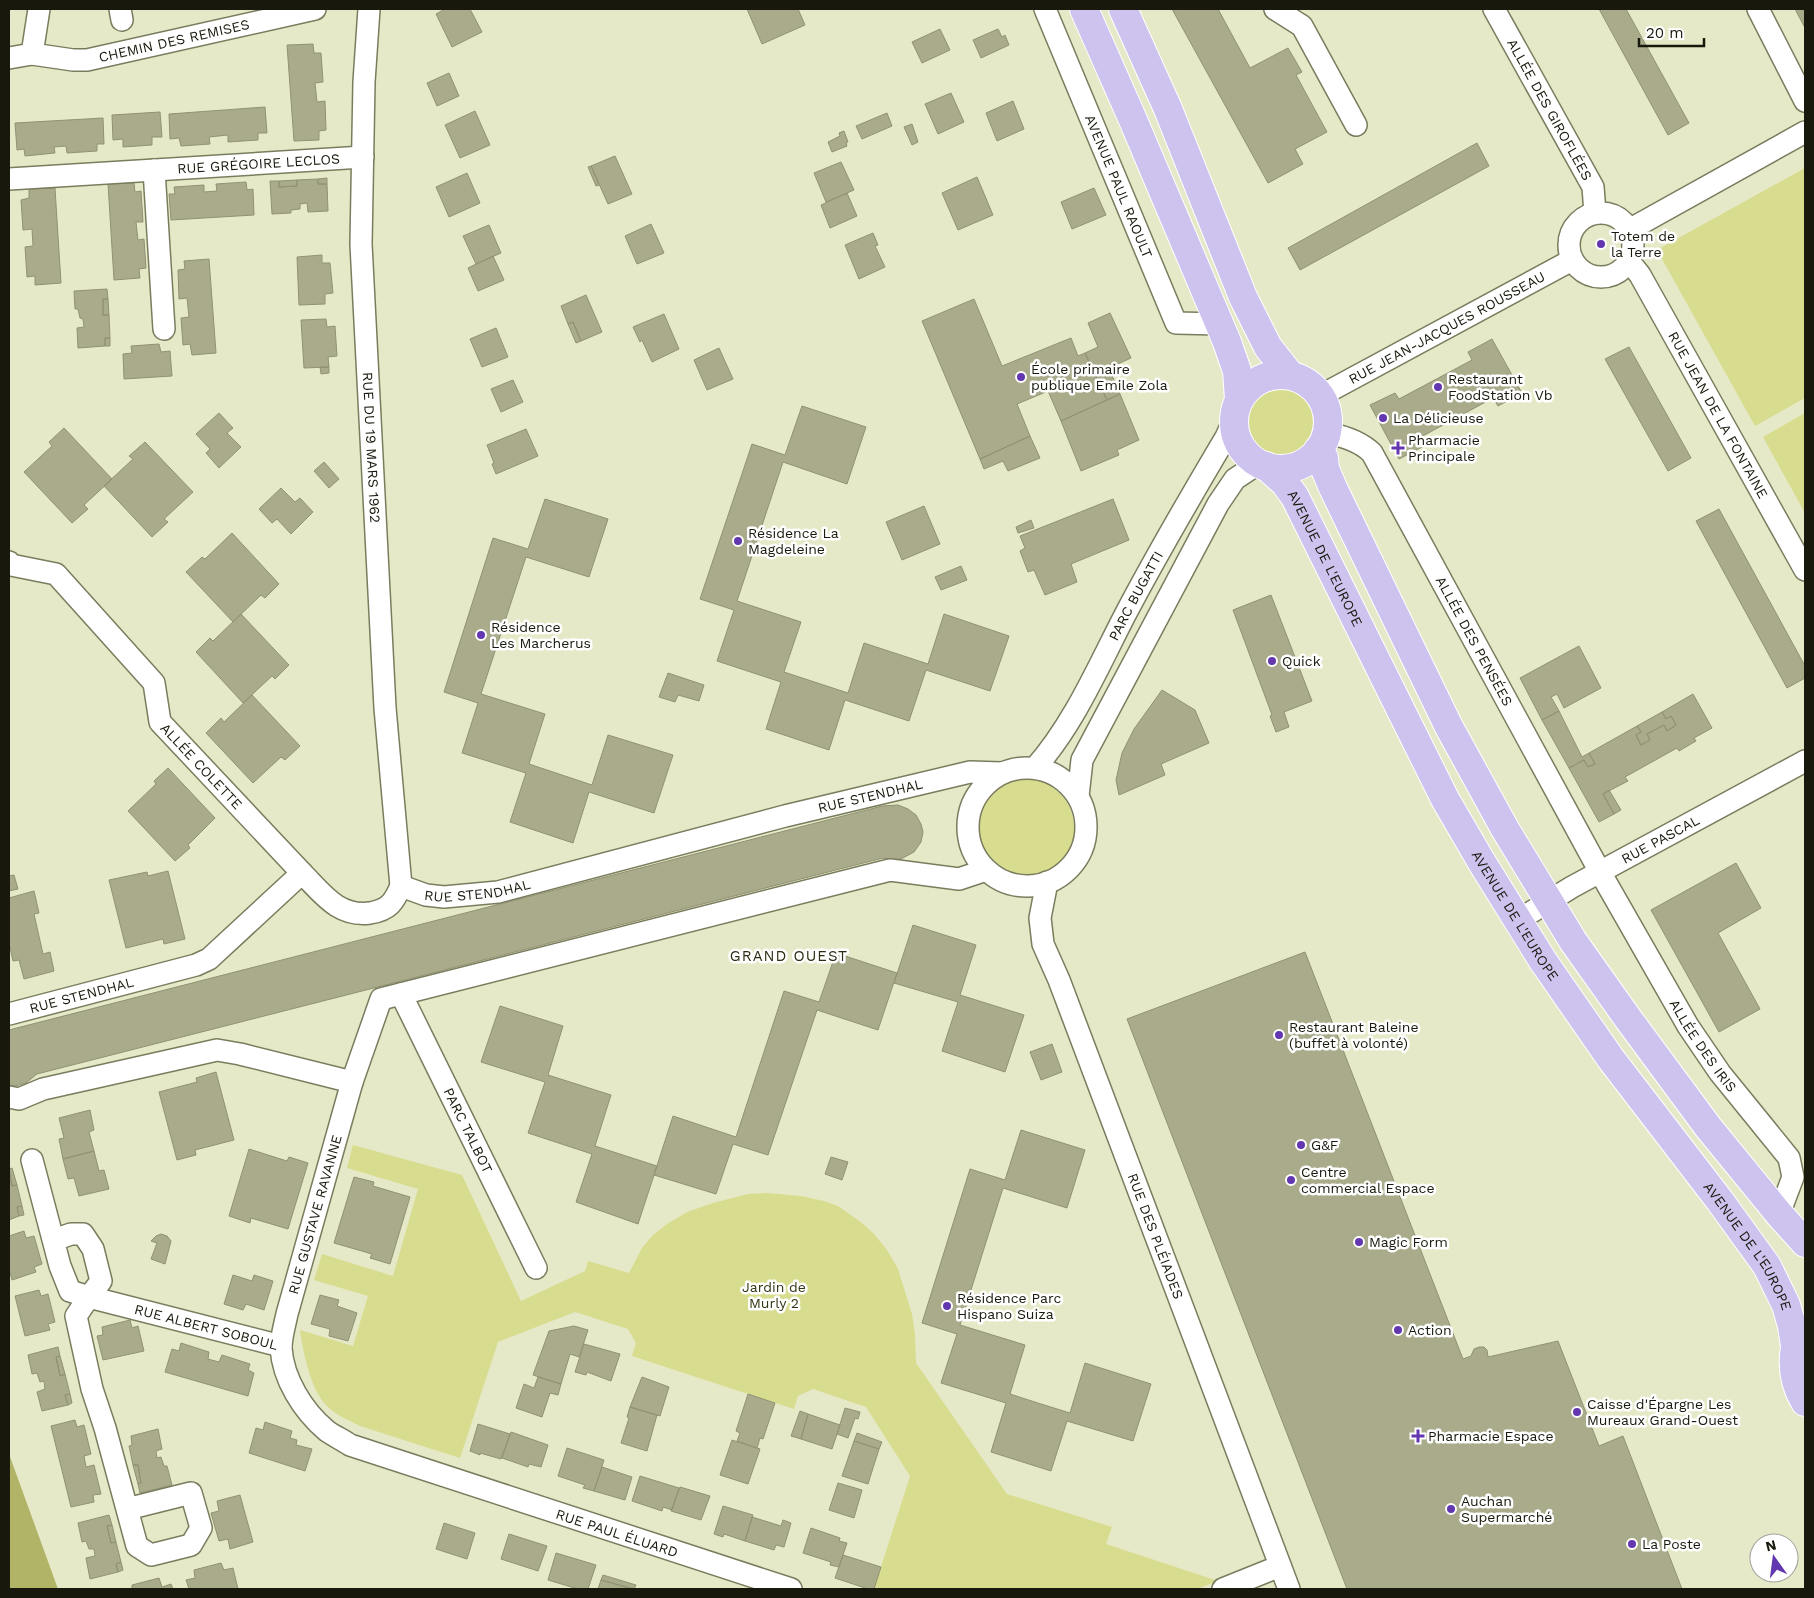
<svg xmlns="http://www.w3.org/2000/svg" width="1814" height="1598" viewBox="0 0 1814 1598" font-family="'Work Sans',sans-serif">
	<rect width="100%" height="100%" fill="#e6e9c7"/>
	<path fill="#d8dc8e" d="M1805,168V398L1755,426L1657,250Z
		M1247 422a33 33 0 1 1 66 0a33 33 0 1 1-66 0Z
		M1805,413V513L1763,437Z
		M976 828a49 49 0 1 1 98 0a49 49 0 1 1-98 0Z
		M353,1145L462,1175L521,1301L585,1271L588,1261L629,1273L642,1248L653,1235L667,1224L687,1212L713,1203L748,1194L767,1193L801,1196L824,1201L838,1206L862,1223L874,1234L887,1250L898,1269L912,1314L915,1335L916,1363L1007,1494L1112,1527L1106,1544L1218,1581L1197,1589H874L910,1476L866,1407L813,1389L798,1396L794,1409L632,1356L636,1343L628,1329L575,1312L498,1342L460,1458L360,1426C348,1420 336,1415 327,1406C311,1391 303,1352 300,1330L353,1346L368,1296L314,1280L322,1254L393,1276L418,1189L347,1168Z"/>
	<path fill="#b1b467" d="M9,1454L58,1589H9Z"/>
	<path fill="#a9ab8b" stroke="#909273" d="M445,9H470L482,32L452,47L436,14Z
		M747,9H798L805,25L762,44Z
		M1172,9H1218L1250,68L1288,48L1302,72L1296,75L1327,132L1295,149L1303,164L1268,183Z
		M1599,9H1626L1689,123L1668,135Z
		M1795,9H1805V28Z
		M940,29L950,50L922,63L912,42Z
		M998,29L1002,37L1005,35L1009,45L981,58L973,40Z
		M313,44L314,53H321L323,82L315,83L317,102L325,101L326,130L319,131V140L294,141L287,45Z
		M449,73L459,96L437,106L427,83Z
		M951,93L964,122L938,134L925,104Z
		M1013,101L1024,129L997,141L986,113Z
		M265,107L267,133H258V140L228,142V135L209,137L210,144L181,146L179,138L170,139L169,114Z
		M475,111L490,145L460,158L445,125Z
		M160,112L162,137H152V145L123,147V139L113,140L112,115Z
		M887,113L892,126L862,139L856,126Z
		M103,118L104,144H97V151L67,153L66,146L54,147L55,153L25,156L24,149L17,150L15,123Z
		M912,124L918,142L912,145L904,127Z
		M844,131L848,142L846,143L847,146L832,152L828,142L840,136L839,133Z
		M1477,143L1489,166L1300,270L1288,248Z
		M615,156L632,194L608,204L591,166Z
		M841,162L854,190L826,202L814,173Z
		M591,166L599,185L596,186L588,167Z
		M467,173L480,203L449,217L436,187Z
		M977,177L993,215L958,230L942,193Z
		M327,178V184H318V179Z
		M318,179V184H327L328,211L308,212L307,203L300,204V209L291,210V213L272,214L270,181H279V187L297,186V180Z
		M297,180V186L279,187V181Z
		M246,182L247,190L253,189L254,215L171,220L169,194H175L174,187L204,185V192L217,191L216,184Z
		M134,183L135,192L141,191L143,222H136L138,240L144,239L146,268L139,269L140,278L114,280L108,184Z
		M55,188L61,283L35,285V276L27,277L25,247L33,246L32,229L23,230L21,200L29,198V189Z
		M1094,188L1106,215L1072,229L1061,202Z
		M847,193L857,216L830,228L821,205Z
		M651,224L664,253L637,264L625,236Z
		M489,225L501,253L476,264L463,236Z
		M873,233L878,245L875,246L885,267L859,279L845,245Z
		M322,255V263H330L333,293L325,294V304L299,305L297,257Z
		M493,256L504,280L478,291L468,268Z
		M209,259L216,353L192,355L190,344L183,345L181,318L189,317L187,298L179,299L178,270L185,269L184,261Z
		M107,289L108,299H103V315H109L110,338H105V346L78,348L77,328L84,327L83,319L80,318L78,309H75L74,291Z
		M586,295L602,332L581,341L573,322L568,324L561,306Z
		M103,299H108L109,315H103Z
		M974,299L1002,366L1071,338L1078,356L1085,353L1107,400L1061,421L1048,391L1017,404L1030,436L980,459L922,321Z
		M1110,313L1131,358L1109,368L1120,394L1107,400L1085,353L1098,347L1088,323Z
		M664,314L679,349L652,362L642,340L640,342L633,327Z
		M326,319L327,327L335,326L337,356L328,357L329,367L304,368L301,320Z
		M573,322L581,341L576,343L568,324Z
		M496,328L508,357L482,367L470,339Z
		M105,338H110V346H105Z
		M1492,339L1522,393L1498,406L1493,398L1419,438L1424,446L1399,459L1370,405L1395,393L1399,399L1472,360L1468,352Z
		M159,344L161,352L170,351L172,376L124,379L123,354L132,353L131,346Z
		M1629,347L1691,458L1668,471L1605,359Z
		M719,348L733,379L707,390L694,360Z
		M320,367H329V373L321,374Z
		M513,380L523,402L501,412L491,389Z
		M1120,394L1139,440L1117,450L1119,455L1081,471L1061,421Z
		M802,406L866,427L847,484L783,462L737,601L801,622L784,672L848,693L864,643L928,664L944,614L1009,636L990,691L926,670L909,721L845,700L829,750L766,729L781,682L717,661L734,610L700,599L752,444L785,455Z
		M219,413L233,428L227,433L241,447L219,468L206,453L210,449L196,434Z
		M64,428L112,479L84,505L88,509L72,523L24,472L52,446L49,442Z
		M526,429L538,456L496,474L492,464L494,463L487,445Z
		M1030,436L1040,458L1008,471L1003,461L984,469L980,459Z
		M145,442L193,492L164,519L168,522L152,537L104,486L133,459L129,456Z
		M324,462L339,479L329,488L314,471Z
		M281,488L295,502L300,498L313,512L291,534L277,519L272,523L259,509Z
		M545,499L608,519L589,577L526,557L481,694L545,714L529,764L592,785L608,735L673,755L654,813L589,792L573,843L510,822L526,773L462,753L478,703L444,692L493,538L528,549Z
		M1113,499L1129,540L1071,564L1077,582L1045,595L1034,570L1028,572L1020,551L1025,548L1020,536Z
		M924,506L940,544L902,560L886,522Z
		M1719,509L1805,666V678L1787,688L1696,521Z
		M1031,520L1034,528L1018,533L1016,527Z
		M232,533L279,584L265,598L261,595L233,622L186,572L202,557L205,559Z
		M961,566L967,580L941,590L935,577Z
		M1271,595L1312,701L1284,712L1289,727L1276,732L1270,716L1272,715L1233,610Z
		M241,614L289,665L275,679L272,676L243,703L196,652L210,638L213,641Z
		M1579,646L1601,688L1564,708L1557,694L1551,697L1559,711L1542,720L1520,678Z
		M668,673L704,685L699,701L678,695L675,702L659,697Z
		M1162,690L1195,710L1209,743L1161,764L1165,775L1119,795L1116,780L1122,753L1134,729Z
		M1693,694L1712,728L1694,738L1696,741L1679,751L1677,748L1625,777L1628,781L1603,794L1614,814L1599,822L1569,768L1584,760L1588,767L1595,764L1589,753L1637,726L1641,732L1636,735L1641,745L1650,740L1647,734L1664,725L1667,731L1676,725L1671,716L1666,719L1662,712Z
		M252,695L300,746L285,760L281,757L253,783L206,733L221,718L224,722Z
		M1559,711L1582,757L1589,753L1595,764L1588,767L1584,760L1569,768L1542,720Z
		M1662,712L1666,719L1671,716L1676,725L1667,731L1664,725L1647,734L1650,740L1641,745L1636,735L1641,732L1637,726Z
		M168,768L215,818L188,845L190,848L175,861L128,811L156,784L154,781Z
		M1609,790L1621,810L1614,814L1603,794Z
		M898,805L908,809L916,815L921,824L923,832L921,842L914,852L901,859L892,860L883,858L37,1074L26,1083L15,1086L9,1085V1030L882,806Z
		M1736,863L1761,908L1718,933L1760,1009L1719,1032L1651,910Z
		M168,871L185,939L164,944L163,939L126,948L109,880L147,872L148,876Z
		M14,875L18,889L9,891V876Z
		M34,891L39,913L34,914L43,954L50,952L54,971L24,979L19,960L13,961L9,943V898Z
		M913,925L976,945L960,995L1024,1015L1005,1072L942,1051L958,1002L894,983Z
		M1305,952L1463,1359L1471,1356L1474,1349L1479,1347H1484L1487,1350L1488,1357L1558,1341L1599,1446L1623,1436L1682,1589H1347L1127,1019Z
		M836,953L897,973L878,1030L817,1010L768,1155L733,1144L716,1194L654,1175L673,1116L736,1137L784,991L819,1002Z
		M500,1006L563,1026L548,1075L611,1095L595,1146L657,1166L638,1224L576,1202L592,1154L528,1133L545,1082L481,1062Z
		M1052,1044L1062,1072L1041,1080L1030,1052Z
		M216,1072L234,1140L195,1150L196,1155L177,1160L159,1092L197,1082L196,1078Z
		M90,1110L94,1130L89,1132L94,1151L63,1159L59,1139L64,1138L59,1118Z
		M1021,1130L1085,1150L1067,1208L1003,1188L960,1325L1025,1345L1010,1394L1041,1404L1070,1413L1085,1363L1151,1384L1133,1441L1067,1421L1051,1471L991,1452L1006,1403L941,1383L957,1334L922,1323L970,1169L1005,1180Z
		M249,1149L287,1161L289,1157L308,1163L288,1229L251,1218L250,1223L229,1216Z
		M94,1151L99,1171L104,1170L109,1189L79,1196L74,1178L68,1179L63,1159Z
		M831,1157L848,1162L842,1180L825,1174Z
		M12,1168L17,1185L12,1186L9,1169Z
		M9,1174L12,1186L17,1185L22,1206L17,1207L19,1216L9,1220Z
		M354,1177L374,1182L373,1186L410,1197L390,1264L370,1258L372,1254L334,1243Z
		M22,1206L24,1215L19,1216L17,1207Z
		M24,1231L26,1238L34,1236L42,1264L34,1267L36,1272L12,1280L9,1269V1236Z
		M161,1234L167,1236L171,1241L165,1264L151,1259L157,1243L151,1241L156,1236Z
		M233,1275L252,1281L254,1275L273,1281L264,1310L246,1304L243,1310L224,1304Z
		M39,1290L41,1296L48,1294L55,1322L48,1324L50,1330L25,1336L15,1296Z
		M320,1295L339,1300L337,1306L357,1313L348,1341L329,1336L330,1329L311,1324Z
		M130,1320L132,1328L138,1326L144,1351L103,1360L97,1336L103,1335L102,1327Z
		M574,1326L588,1330L579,1357L570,1354L561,1384L533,1375L549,1331Z
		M181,1343L209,1352L208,1359L219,1362L222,1355L250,1364L248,1370L254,1373L248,1396L165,1372L172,1349L179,1351Z
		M584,1344L620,1354L611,1381L587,1372L586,1375L575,1372Z
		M58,1347L60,1356L56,1357L60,1376L65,1374L70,1394L65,1395L68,1405L42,1411L37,1392L45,1389L44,1381L40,1382L37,1373L32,1374L28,1355Z
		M60,1356L65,1374L60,1376L56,1357Z
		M538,1377L561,1384L558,1395L550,1393L542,1417L516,1408L524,1384L534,1388Z
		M642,1377L669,1387L660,1416L630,1407Z
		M70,1394L72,1403L68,1405L65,1395Z
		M748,1394L775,1403L763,1439L760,1438L757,1448L737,1441L740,1433L736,1431Z
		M630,1407L657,1415L647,1451L621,1443L629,1418L627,1417Z
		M845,1408L860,1412L858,1419L855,1418L848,1438L837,1434Z
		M800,1411L808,1414L801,1439L791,1436Z
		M808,1414L840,1425L832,1449L801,1439Z
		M75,1420L77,1427L84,1425L91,1454L84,1456L86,1467L94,1465L101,1494L93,1495L94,1502L71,1507L51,1426Z
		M265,1422L292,1431L290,1438L297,1440L296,1445L312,1449L305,1471L249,1453L256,1428L263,1430Z
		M478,1424L510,1434L501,1459L480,1453V1455L470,1451Z
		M158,1429L162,1449L156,1451L157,1458L161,1457L164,1466H167L172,1485L140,1493L138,1484L141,1483L138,1465H133L129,1446L132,1445L131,1436Z
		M511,1432L548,1445L541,1467L529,1464L528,1467L502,1458Z
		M857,1433L882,1442L879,1449L854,1441Z
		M732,1440L760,1449L748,1484L720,1475Z
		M854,1441L879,1449L868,1484L842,1476Z
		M567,1448L604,1460L594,1491L583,1488L585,1485L558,1476Z
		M133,1465H138L141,1483L138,1484Z
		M602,1467L632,1477L625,1500L594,1491Z
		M640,1476L679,1488L672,1510L663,1507L662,1511L632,1501Z
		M838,1483L862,1490L854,1518L829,1510Z
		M680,1487L710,1496L701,1520L671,1511Z
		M240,1495L253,1542L230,1549L228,1539L219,1541L211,1513L219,1511L217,1501Z
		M723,1506L753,1515L745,1541L724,1534L723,1537L714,1534Z
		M109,1515L112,1525L107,1526L111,1543L116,1542L121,1562L116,1564L118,1572L90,1579L86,1558L95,1556L94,1549H89L86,1541L82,1542L78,1523Z
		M752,1517L781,1526L783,1520L791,1523L784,1547L776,1545L774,1550L745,1541Z
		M444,1523L475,1533L467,1559L436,1549Z
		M112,1525L116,1542L111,1543L107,1526Z
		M811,1528L840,1538L839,1541L847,1543L839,1567L830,1565L831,1562L803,1553Z
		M509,1534L547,1546L538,1571L501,1559Z
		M556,1553L596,1565L588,1589H578L548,1580Z
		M843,1555L881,1567L874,1589H868L835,1578Z
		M121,1562L123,1570L118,1572L116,1564Z
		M221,1563L224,1570L233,1568L238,1589H189L186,1580L195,1578L194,1570Z
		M603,1575L636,1585L634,1589L601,1580Z
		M159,1578L162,1587L171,1584L173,1589H132V1585Z
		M601,1580L632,1589H598Z"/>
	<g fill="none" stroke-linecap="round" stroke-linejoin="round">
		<defs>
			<g id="minor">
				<path d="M120,9L122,20"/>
				<path id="s1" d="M369,9L364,82L361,244L385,708L401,886"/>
				<path id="s2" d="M1045,9L1176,323L1220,324"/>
				<path d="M1275,9L1302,26L1356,125"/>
				<path id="s3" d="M1494,9L1593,187L1595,213"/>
				<path d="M1758,9L1805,101"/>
				<path d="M32,54L39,9"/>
				<path id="s4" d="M9,58L32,54L73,60H87L315,9"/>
				<path d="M154,170L164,329"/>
				<path id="s5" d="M9,179L363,157"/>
				<circle cx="1601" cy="245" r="32"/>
				<path d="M1629,230L1805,132"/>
				<path id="s6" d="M1629,261L1640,275L1805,570"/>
				<path id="s7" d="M1320,396L1572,260"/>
				<path id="s8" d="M1327,433C1343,436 1360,441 1372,453L1600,872L1688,1026L1720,1073L1789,1158L1793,1177L1779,1214"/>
				<path id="s9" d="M9,562L11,565L56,574L154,683L160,722L302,873"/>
				<path id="s10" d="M1035,768C1074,724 1098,667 1125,615C1157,554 1191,496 1226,437L1233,422"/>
				<circle cx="1027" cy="827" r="59"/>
				<path d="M1078,796L1082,760L1218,504L1235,479L1253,467L1260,464"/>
				<path id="s11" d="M1047,882L1040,918L1043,944L1059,980L1289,1589"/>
				<path id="s12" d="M1517,921L1572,887L1805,761"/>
				<path id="s13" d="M401,994L536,1268"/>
				<path id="s14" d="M9,1014L196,965L209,959L302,873C323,894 338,917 370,913C389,910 394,902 401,886L426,895L444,897L498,892L785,816L970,772L1002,773"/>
				<path d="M9,1097L19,1099L43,1089L217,1050L240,1054L352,1082"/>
				<path d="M32,1160L60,1266L70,1291L89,1297L101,1281L93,1249L83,1234H71L54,1240"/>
				<path id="s15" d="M127,1509L191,1493L201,1528L191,1545L151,1555L137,1546L105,1428L92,1389L76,1316L89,1297L281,1346"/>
				<path id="s16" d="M791,1589L350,1445C343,1440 334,1436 327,1431C303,1411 283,1379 281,1348C281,1337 285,1324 287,1314L352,1082L381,999L890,870L959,879L986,870"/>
				<path d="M1223,1589L1280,1566"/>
			</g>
			<g id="primary">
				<path d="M1084,9L1133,120L1227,342L1237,371L1239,399"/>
				<path d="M1123,9L1168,109L1243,297L1268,347L1290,375"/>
				<circle cx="1281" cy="422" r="47"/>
				<path d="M1318,450L1324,458L1325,469L1333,488L1449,727L1505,829L1573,941L1629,1020L1708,1127L1779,1214L1805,1243"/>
				<path id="s17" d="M1266,466L1285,483L1295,497L1445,799L1481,861L1543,961L1611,1059L1720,1201L1767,1266L1786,1305L1792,1326L1795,1346"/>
				<path d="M1800,1329C1791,1354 1791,1379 1805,1402"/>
			</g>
		</defs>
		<use href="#minor" stroke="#7a7c5e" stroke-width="24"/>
		<use href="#primary" stroke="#fff" stroke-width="30"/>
		<use href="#minor" stroke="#fff" stroke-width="21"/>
		<use href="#primary" stroke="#cec3ef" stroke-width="28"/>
	</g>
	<g fill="#6337af" stroke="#fff" stroke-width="2">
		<circle cx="1601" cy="244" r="5"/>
		<circle cx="1021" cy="377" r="5"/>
		<circle cx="1438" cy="387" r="5"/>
		<circle cx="1383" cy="418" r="5"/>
		<path d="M1395.5 440.5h5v5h5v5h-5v5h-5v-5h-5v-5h5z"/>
		<circle cx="738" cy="541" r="5"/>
		<circle cx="481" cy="635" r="5"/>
		<circle cx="1272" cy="661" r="5"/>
		<circle cx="1279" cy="1035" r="5"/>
		<circle cx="1301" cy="1145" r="5"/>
		<circle cx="1291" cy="1180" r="5"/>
		<circle cx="1359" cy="1242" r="5"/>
		<circle cx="947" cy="1306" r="5"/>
		<circle cx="1398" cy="1330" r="5"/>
		<circle cx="1577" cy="1412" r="5"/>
		<path d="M1415.5 1428.5h5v5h5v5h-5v5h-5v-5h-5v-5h5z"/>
		<circle cx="1451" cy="1509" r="5"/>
		<circle cx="1632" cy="1544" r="5"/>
	</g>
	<g text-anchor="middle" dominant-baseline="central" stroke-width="5" stroke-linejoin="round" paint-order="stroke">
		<g font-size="14" fill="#18180c" stroke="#fff">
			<text stroke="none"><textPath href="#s4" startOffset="168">CHEMIN DES REMISES</textPath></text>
			<text stroke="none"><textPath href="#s3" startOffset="115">ALLÉE DES GIROFLÉES</textPath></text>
			<text stroke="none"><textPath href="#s5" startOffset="250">RUE GRÉGOIRE LECLOS</textPath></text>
			<text stroke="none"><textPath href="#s2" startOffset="192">AVENUE PAUL RAOULT</textPath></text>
			<text stroke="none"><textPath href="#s7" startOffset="144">RUE JEAN-JACQUES ROUSSEAU</textPath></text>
			<text stroke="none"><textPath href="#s6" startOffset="178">RUE JEAN DE LA FONTAINE</textPath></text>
			<text stroke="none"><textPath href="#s1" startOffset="439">RUE DU 19 MARS 1962</textPath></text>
			<text stroke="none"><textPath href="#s17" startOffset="111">AVENUE DE L'EUROPE</textPath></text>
			<text stroke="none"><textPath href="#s10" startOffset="200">PARC BUGATTI</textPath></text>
			<text stroke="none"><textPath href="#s8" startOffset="264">ALLÉE DES PENSÉES</textPath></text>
			<text stroke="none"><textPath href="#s9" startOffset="296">ALLÉE COLETTE</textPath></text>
			<text stroke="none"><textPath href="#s14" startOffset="944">RUE STENDHAL</textPath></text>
			<text stroke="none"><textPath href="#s12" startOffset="165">RUE PASCAL</textPath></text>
			<text stroke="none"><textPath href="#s14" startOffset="539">RUE STENDHAL</textPath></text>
			<text stroke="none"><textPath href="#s17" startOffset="516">AVENUE DE L'EUROPE</textPath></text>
			<text stroke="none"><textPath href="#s14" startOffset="75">RUE STENDHAL</textPath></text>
			<text stroke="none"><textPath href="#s8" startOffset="729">ALLÉE DES IRIS</textPath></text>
			<text stroke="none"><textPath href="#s13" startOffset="152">PARC TALBOT</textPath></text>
			<text stroke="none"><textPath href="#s16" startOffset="726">RUE GUSTAVE RAVANNE</textPath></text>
			<text stroke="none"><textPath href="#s11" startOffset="376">RUE DES PLÉIADES</textPath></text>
			<text stroke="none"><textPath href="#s17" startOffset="921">AVENUE DE L'EUROPE</textPath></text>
			<text stroke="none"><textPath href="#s15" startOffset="562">RUE ALBERT SOBOUL</textPath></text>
			<text transform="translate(617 1533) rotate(18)">RUE PAUL ÉLUARD</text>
		</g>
		<g font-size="14" fill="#18180c" stroke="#fff" text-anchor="start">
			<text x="1611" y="236">Totem de<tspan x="1611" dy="16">la Terre</tspan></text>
			<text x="1031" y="369">École primaire<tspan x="1031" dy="16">publique Emile Zola</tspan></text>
			<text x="1448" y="379">Restaurant<tspan x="1448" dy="16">FoodStation Vb</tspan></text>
			<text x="1393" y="418">La Délicieuse</text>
			<text x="1408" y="440">Pharmacie<tspan x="1408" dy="16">Principale</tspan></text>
			<text x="748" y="533">Résidence La<tspan x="748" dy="16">Magdeleine</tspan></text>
			<text x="491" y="627">Résidence<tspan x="491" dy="16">Les Marcherus</tspan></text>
			<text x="1282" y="661">Quick</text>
			<text x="1289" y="1027">Restaurant Baleine<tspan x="1289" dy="16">(buffet à volonté)</tspan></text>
			<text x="1311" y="1145">G&amp;F</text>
			<text x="1301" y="1172">Centre<tspan x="1301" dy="16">commercial Espace</tspan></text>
			<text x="1369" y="1242">Magic Form</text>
			<text x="957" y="1298">Résidence Parc<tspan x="957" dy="16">Hispano Suiza</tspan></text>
			<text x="1408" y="1330">Action</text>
			<text x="1587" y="1404">Caisse d'Épargne Les<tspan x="1587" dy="16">Mureaux Grand-Ouest</tspan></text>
			<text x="1428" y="1436">Pharmacie Espace</text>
			<text x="1461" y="1501">Auchan<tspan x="1461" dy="16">Supermarché</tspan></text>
			<text x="1642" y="1544">La Poste</text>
		</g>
		<g font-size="14" fill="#333512" stroke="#fff">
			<text x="774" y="1287">Jardin de<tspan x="774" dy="16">Murly 2</tspan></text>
		</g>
		<g font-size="15" letter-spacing="1" fill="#2c2d11" stroke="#fff">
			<text x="789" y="956">GRAND OUEST</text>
		</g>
	</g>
	<rect width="1814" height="1598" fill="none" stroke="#18180c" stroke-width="20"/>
	<g transform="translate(1774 1558) rotate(346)"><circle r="24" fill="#ffffff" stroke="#a3a39e"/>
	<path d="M0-4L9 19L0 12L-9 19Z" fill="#6337af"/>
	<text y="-8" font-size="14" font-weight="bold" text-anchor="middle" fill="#18180c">N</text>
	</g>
	<path d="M1639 38v8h65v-8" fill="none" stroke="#18180c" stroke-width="2.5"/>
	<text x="1646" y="38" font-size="15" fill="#18180c" stroke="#ffffff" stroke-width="4" paint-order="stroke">20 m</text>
</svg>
